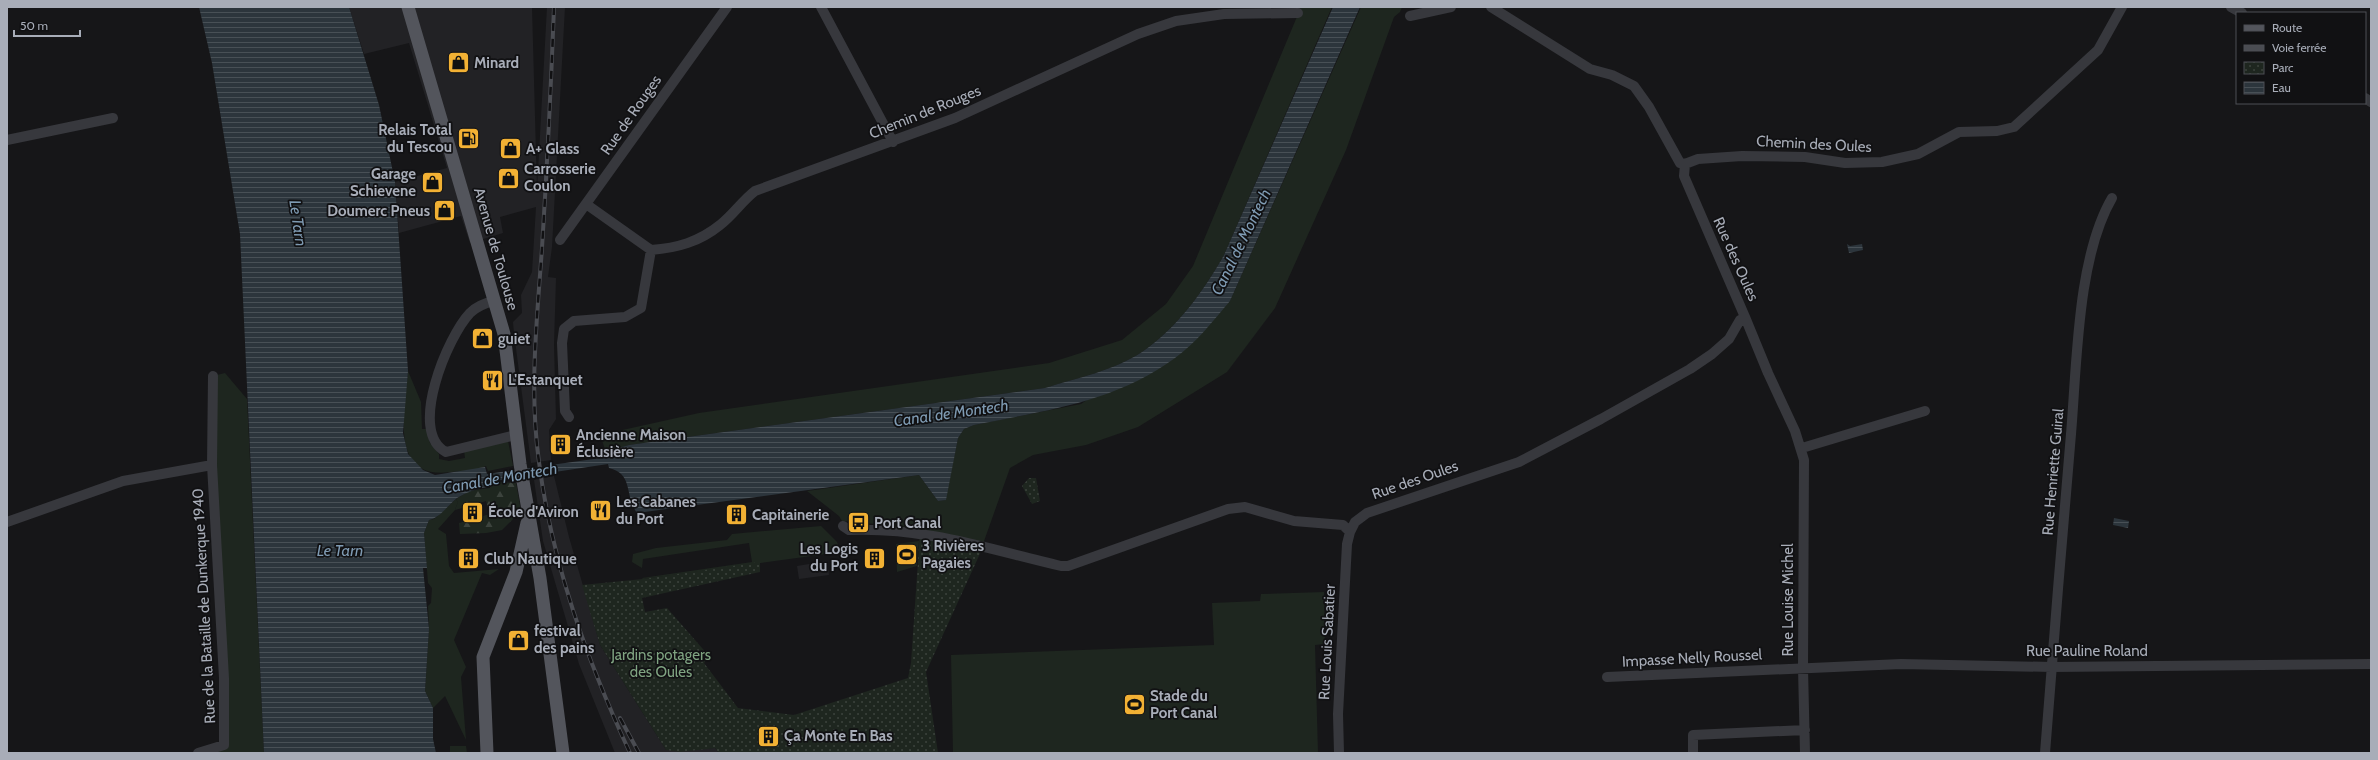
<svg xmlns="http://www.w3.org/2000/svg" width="2378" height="760" viewBox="0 0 2378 760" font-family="Cabin,sans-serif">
	<defs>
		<pattern id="forest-firs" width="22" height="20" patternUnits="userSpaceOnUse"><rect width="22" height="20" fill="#1e261f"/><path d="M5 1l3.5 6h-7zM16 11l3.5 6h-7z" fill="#3c433d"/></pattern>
		<pattern id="park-dots" width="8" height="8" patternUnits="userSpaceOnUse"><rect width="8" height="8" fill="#1e261f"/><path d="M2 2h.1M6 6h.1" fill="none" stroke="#3c433d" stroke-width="1.8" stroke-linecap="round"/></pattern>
		<pattern id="water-rules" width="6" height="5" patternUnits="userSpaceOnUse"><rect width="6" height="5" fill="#2c353c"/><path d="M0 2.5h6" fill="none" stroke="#485056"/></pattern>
	</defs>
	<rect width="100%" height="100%" fill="#161618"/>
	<path fill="#222225" d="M349,7H532L537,190L547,7H565L552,247L548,277L556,278L554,345L556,419L549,430L551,460L531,463L514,333L513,322L522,313L521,295L532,272L536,207L500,217L503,233L470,243L461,216L399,233L395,182L447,168L409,43L364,54Z
		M554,476L569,537L600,645L666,750L715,748L719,753H615L579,664L543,541L534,480Z
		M827,561L829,575L799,579L797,566Z"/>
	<path fill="#1e261f" d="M1301,7H1332L1224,255C1203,292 1178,327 1142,352C1113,371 1077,378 1045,388L629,445L606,452L600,435L699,413L1049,363L1122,340L1166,304L1193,266Z
		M1361,7H1402L1400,12L1394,17L1346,150L1275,308L1227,372L1138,427L1086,445L1033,455L1010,468L983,544L909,527L842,521L839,516L807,491L919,475L938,501L945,500L958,438L964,429L974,425L1081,404L1230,301Z
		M408,371L421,402L422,429H427L430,443L439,454V459L449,461L465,458L464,450L508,441L513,466L488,471L486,466C477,471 461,471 451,472C388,481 405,409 408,371Z
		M225,373L247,399L264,753H198L224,745L213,376Z
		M456,499L458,502L455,510L438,529L446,534L449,566L454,573L499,569L490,575L482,573L454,640L466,667L461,677L466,740L445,696L433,708L425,691L429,629L428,606L431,603L432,588L428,583L424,533L429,520L434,519Z
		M821,526L837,542L841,552L643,579L642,578L752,562L749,543L643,559L642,568L632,562L633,554L656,548L727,540L732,534Z
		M919,541L917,566L897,572L896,544Z
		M1324,592L1325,644L1315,645L1318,753H953L951,655L1214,645L1212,603L1260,601L1261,594Z
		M450,746H466L467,753H450Z"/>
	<path fill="url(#forest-firs)" d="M500,482L516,483L521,511L502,530L486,533L460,534L459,523L490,514L486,501L455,510L458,502L456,499L469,491L490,488V484Z"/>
	<path fill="url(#park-dots)" d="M1029,478H1036L1040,501L1032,504L1022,486Z
		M920,532L983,547L926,672L938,753H719L715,748L680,752L666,750L600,645L582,585L643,579L760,562V572L642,598L645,612L667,608L709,656L704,663L738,708L794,715L908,678L911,663Z"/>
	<path fill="url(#water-rules)" d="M199,7H349L379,105L395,182L408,371L403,433L408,454L423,470L435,475L485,467L487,474L608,457L607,451L629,445L1045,388C1077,378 1113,371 1142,352C1178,327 1203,292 1224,255L1333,7H1360L1230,301C1213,321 1196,343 1175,358C1113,403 1047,410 974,425L964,429L958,438L946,500L938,501L919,475L637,513C624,495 634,474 609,468L608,464L487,482V487C476,489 467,492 457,498C448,505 440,518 429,520L424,533L427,568H423L429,629L425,691L433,708V739L436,753H264L240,234L212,63Z
		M1847,244L1850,246L1862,244L1863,250L1849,253Z
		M2114,518L2129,521L2128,528L2113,525Z"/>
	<path fill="#161618" d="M551,463L553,474L533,477L532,466Z"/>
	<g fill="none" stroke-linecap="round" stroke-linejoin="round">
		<path stroke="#37383d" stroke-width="10" d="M821,7L893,142
			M2231,7L2242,13
			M1410,16L1451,7
			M2365,98L2371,102
			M7,140L113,118
			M1685,164L1698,159L1742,156L1805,157L1845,163L1882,162L1918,154L1959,132L1997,131L2014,127L2098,50L2122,7
			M586,204L651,250C677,248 699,242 720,225C733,215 742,201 755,191L955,118L1138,34L1176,21L1224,14L1298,13
			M560,240L727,7
			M494,301C485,303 477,306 470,313C448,336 407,432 446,452L516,435
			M1745,317L1768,373L1795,431L1804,460L1803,668L1805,753
			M569,417L565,411L562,343L564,329L574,321L625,317L641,308L651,250
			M1802,448L1925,411
			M7,522L123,481L212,465
			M843,526L849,530C925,527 988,549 1061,566H1068L1228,509L1245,507L1294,521L1343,525L1350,532L1355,522L1367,513L1519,462L1601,419L1690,369L1712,354L1729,339L1740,320L1745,317L1684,176L1685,164L1680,163L1649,107L1634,86L1612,75L1590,69L1491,7
			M1607,677L1901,664L2052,667L2371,664
			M198,753L224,745V678L212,465L213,376
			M1339,753L1338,714L1347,544L1350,532
			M1693,753V735L1805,730
			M2045,753C2053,647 2062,540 2071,434C2077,364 2077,258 2112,198"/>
		<path stroke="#53555c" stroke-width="13" d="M408,7L504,334L520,464L540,578L563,753
			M487,753L483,657L516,572L527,523"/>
		<defs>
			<path id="rail" d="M554,7C551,87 547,168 542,248C537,319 529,391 539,462C552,564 587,660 630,753
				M620,718L639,753"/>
		</defs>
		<use href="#rail" stroke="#4a4c52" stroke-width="4"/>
		<use href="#rail" stroke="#111113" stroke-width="2.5" stroke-dasharray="8" stroke-linecap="butt"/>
	</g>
	<defs>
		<symbol id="shop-square" viewBox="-11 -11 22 22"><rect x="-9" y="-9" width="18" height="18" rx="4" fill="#f2b134" stroke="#111113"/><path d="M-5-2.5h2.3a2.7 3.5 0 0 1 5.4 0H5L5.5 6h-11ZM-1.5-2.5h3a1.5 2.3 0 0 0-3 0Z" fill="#111"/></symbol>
		<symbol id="fuel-square" viewBox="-11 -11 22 22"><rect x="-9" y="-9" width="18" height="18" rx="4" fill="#f2b134" stroke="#111113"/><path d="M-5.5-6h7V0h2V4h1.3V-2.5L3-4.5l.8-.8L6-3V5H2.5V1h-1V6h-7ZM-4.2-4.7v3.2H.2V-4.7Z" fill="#111"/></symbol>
		<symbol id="restaurant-square" viewBox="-11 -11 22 22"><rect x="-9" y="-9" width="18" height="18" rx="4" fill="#f2b134" stroke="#111113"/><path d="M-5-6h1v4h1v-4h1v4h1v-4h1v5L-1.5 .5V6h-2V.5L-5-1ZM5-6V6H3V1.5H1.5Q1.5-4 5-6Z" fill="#111"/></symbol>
		<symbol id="building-square" viewBox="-11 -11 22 22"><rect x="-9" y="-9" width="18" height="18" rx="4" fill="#f2b134" stroke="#111113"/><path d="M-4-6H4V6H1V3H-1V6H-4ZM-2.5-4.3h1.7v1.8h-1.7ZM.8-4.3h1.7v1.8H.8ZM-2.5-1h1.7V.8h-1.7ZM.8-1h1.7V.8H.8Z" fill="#111"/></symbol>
		<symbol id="bus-square" viewBox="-11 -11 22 22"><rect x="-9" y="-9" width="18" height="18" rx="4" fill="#f2b134" stroke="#111113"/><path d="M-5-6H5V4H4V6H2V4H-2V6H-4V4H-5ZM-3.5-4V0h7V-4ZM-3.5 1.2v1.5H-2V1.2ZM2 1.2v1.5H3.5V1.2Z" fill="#111"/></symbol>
		<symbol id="stadium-square" viewBox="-11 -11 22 22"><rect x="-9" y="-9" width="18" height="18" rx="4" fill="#f2b134" stroke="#111113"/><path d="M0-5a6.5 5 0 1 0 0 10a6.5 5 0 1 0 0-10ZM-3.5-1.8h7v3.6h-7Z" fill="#111"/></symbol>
	</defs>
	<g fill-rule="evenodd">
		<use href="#shop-square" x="446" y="50" width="25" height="25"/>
		<use href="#fuel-square" x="456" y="126" width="25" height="25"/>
		<use href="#shop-square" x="498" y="136" width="25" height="25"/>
		<use href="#shop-square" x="496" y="166" width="25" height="25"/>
		<use href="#shop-square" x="420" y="170" width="25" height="25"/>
		<use href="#shop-square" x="432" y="198" width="25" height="25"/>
		<use href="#shop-square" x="470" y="326" width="25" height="25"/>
		<use href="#restaurant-square" x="480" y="368" width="25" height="25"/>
		<use href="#building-square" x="548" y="432" width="25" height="25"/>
		<use href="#restaurant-square" x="588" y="498" width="25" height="25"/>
		<use href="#building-square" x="460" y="500" width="25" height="25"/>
		<use href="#building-square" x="724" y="502" width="25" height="25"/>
		<use href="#bus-square" x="846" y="510" width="25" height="25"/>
		<use href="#stadium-square" x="894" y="542" width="25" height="25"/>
		<use href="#building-square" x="862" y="546" width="25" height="25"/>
		<use href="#building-square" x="456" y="546" width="25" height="25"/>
		<use href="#shop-square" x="506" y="628" width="25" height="25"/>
		<use href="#stadium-square" x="1122" y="692" width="25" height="25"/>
		<use href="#building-square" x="756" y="724" width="25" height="25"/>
	</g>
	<g text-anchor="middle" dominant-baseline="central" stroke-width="3.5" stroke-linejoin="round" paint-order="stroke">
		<g font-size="15" font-weight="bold" fill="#a8adb8" stroke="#111113" text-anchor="start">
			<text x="474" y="63">Minard</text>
			<text x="452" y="130" text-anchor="end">Relais Total<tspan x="452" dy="17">du Tescou</tspan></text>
			<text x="526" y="149">A+ Glass</text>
			<text x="524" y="169">Carrosserie<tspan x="524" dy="17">Coulon</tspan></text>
			<text x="416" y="174" text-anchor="end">Garage<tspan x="416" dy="17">Schievene</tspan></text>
			<text x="430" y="211" text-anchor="end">Doumerc Pneus</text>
			<text x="498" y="339">guiet</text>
			<text x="508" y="380">L'Estanquet</text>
			<text x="576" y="435">Ancienne Maison<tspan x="576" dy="17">Éclusière</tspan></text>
			<text x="616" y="502">Les Cabanes<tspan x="616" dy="17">du Port</tspan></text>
			<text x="488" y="512">École d'Aviron</text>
			<text x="752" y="515">Capitainerie</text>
			<text x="874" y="523">Port Canal</text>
			<text x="922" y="546">3 Rivières<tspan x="922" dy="17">Pagaies</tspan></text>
			<text x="858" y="549" text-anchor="end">Les Logis<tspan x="858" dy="17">du Port</tspan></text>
			<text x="484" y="559">Club Nautique</text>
			<text x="534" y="631">festival<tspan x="534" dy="17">des pains</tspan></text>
			<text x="1150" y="696">Stade du<tspan x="1150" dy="17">Port Canal</tspan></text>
			<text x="784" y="736">Ça Monte En Bas</text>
		</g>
		<g font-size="15" fill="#a8adb8" stroke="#111113">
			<text transform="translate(925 112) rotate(-22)">Chemin de Rouges</text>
			<text transform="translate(631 115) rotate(-55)">Rue de Rouges</text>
			<text transform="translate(1814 144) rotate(3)">Chemin des Oules</text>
			<text transform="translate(496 249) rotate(74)">Avenue de Toulouse</text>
			<text transform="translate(1736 259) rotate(66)">Rue des Oules</text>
			<text transform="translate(2053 472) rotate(-85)">Rue Henriette Guiral</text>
			<text transform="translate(1415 480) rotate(-19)">Rue des Oules</text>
			<text transform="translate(1788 600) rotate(-90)">Rue Louise Michel</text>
			<text transform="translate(204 606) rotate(-93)">Rue de la Bataille de Dunkerque 1940</text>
			<text transform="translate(1327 642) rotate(-87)">Rue Louis Sabatier</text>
			<text x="2087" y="651">Rue Pauline Roland</text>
			<text transform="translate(1692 658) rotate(-3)">Impasse Nelly Roussel</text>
		</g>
		<g font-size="15" fill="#7fa381" stroke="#111113">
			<text x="661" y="655">Jardins potagers<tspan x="661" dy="17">des Oules</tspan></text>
		</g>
		<g font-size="16" font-style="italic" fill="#7f9bb3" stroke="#111113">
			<text transform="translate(298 223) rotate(82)">Le Tarn</text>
			<text transform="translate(1241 242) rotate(-64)">Canal de Montech</text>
			<text transform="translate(951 413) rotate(-8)">Canal de Montech</text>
			<text transform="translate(500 478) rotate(-10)">Canal de Montech</text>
			<text x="340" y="550">Le Tarn</text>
		</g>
	</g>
	<rect width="2378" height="760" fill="none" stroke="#a8adb8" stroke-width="16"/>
	<rect x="2236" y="12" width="130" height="92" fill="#111113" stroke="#4d4f55"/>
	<rect x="2244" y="25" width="20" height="6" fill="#53555c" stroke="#4d4f55"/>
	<text x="2272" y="32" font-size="12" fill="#a8adb8">Route</text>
	<rect x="2244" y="45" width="20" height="6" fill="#4a4c52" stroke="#4d4f55"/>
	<text x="2272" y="52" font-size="12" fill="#a8adb8">Voie ferrée</text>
	<rect x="2244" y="62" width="20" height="12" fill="url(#park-dots)" stroke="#4d4f55"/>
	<text x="2272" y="72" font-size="12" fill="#a8adb8">Parc</text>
	<rect x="2244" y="82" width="20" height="12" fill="url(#water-rules)" stroke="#4d4f55"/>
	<text x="2272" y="92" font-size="12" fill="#a8adb8">Eau</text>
	<path d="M14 30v6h66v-6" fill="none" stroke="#a8adb8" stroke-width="2"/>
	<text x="20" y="30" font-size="12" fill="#a8adb8" stroke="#111113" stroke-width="3" paint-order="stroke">50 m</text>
</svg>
